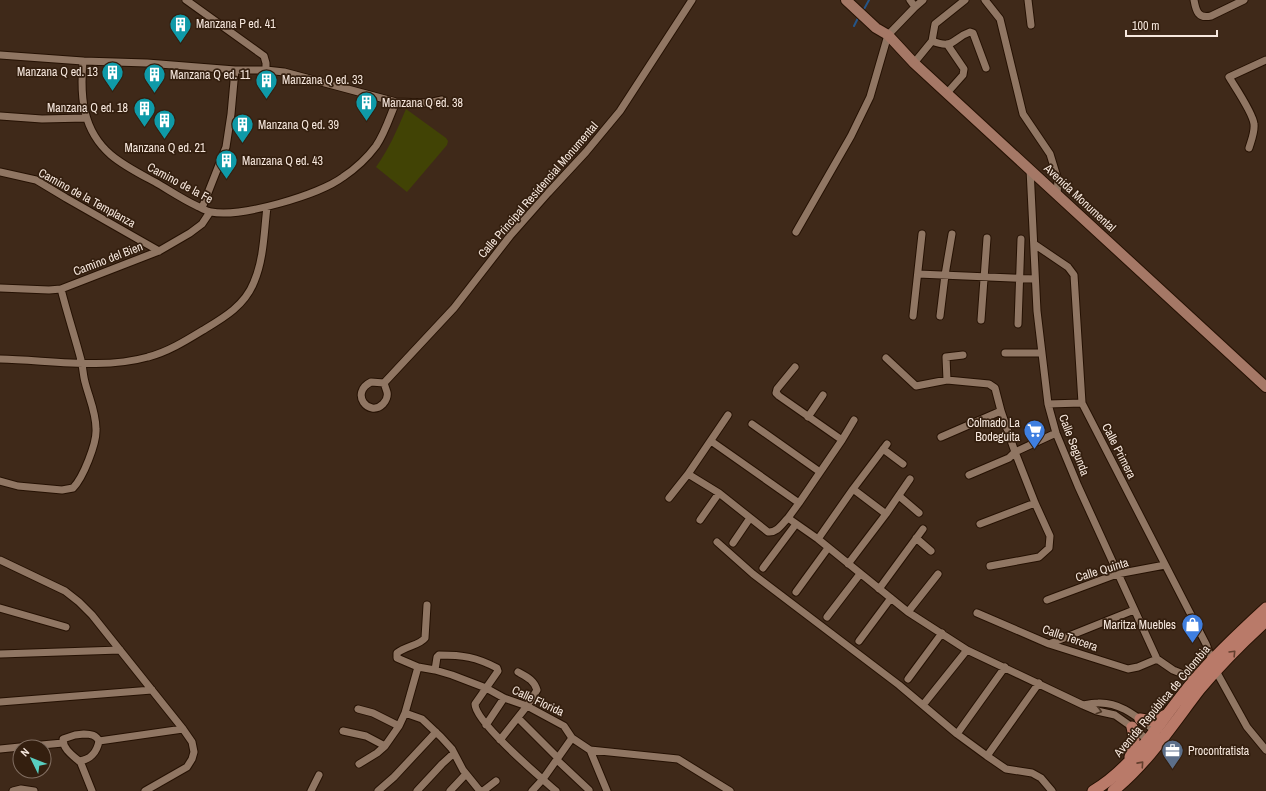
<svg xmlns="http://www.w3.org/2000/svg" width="1266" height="791" viewBox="0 0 1266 791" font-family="'Archivo Narrow',sans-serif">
	<rect width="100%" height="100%" fill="#3f2919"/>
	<path fill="#414305" d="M406,109L446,138L448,141L447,145L407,192L376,167C389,149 397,130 406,109Z"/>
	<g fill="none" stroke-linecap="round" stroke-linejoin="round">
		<path stroke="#255588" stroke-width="2" d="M863,11L869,0
			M854,26L859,16"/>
		<defs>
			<path id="minor" d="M186,0L264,56L266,63V70
				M910,0L915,7L923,0
				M985,0L1000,19L1023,114L1050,154L1058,180L1057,194
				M1028,0L1031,25
				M1194,0C1196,11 1198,19 1211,16L1244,0
				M932,41C955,50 952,38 970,32L973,33L986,68
				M947,44L964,69L963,75L947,93
				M0,55L83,61L147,63L235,70H266L284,72L396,102L428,103L442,100
				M83,61C80,96 82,130 111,155C124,166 140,174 155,182C169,190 182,199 197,206C201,208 206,211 211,212C240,218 319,195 343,177C355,169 367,158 376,146C385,133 390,116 396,102
				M914,63L932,41L935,24L965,0
				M0,116L42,119L86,118
				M1249,148C1251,141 1255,132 1254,124C1253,113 1235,87 1229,77L1266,60
				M1030,169L1037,311L1048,404L1056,433L1078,486L1157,659L1173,670L1198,680
				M0,172L36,180L66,198L159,251
				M202,208L226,147L231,114L235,70
				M796,232L851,136L870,97L888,35L915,7
				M1034,244L1068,267L1074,275L1082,403L1206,644L1216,671L1247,727L1266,750
				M918,274L1035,279
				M0,288L49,290L61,289L159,251L190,233L202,224L210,212
				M913,316L922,234
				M940,316L945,275L952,234
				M981,320L987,238
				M1018,324L1021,239
				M1005,353H1042
				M886,358L916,386L947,380L989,384L995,388L1001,411L1015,452L1035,503L1050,536L1049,548L1039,557L990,566
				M0,359C48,360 102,370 148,357C168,352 187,340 205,329C225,317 245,305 254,282C264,259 264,231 267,207
				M795,367L777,389L776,393L779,396L842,440
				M947,380L946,357L963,355
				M371,382L384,383C385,386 386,389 387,392C388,396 386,401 383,404C369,418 349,393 371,382Z
				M384,383L454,308L510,236L548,193L586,152L620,111L692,0
				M1048,404L1082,403
				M728,415L688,474L719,493L768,532C777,533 782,524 788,518L818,539L908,612L967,650L1083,705
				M808,417L823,395
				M752,424L820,472
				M941,437L1001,411
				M711,441L799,503L842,440L854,420
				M883,449L903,464
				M969,475L1009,458L1015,452L1056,433
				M0,481L18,486L62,490L73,488C83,478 97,443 96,429C96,412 89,398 85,382C83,375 83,367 81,360C75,337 67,313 61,289
				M853,489L886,514
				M899,496L919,513
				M669,498L688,474
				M788,518L799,503
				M700,520L719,493
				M980,524L1035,503
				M916,538L931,551
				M818,539L853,489L887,444
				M717,542L753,574L899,685L957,734L987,756L1039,683
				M733,543L750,518
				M0,560L65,591L79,602L92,615L183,729L192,742L194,752L192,759L187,767L145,791
				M848,564L886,514L910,479
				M763,568L796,524
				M879,589L923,529
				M796,592L828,548
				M1047,600L1117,574L1165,565
				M427,605L425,638C420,645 406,646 397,653V658L418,667L435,670L452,675L486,688L504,698L527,706L564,726L572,738L590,750L678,759L730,791
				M0,608L66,627
				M908,612L938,574
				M977,613L1049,644L1128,669L1138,667L1157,659
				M827,617L860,574
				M859,641L891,598
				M1049,644L1134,610
				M0,654L120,650
				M435,670L437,657L439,655C463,655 476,657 497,668L498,671L475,704C475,722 540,777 556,791
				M908,679L942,633
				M0,702L152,690
				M923,705L967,650
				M358,709L373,713L399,726L405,713L418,667
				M405,713L422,719L441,737L452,749L463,770L480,791
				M518,718L558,758
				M486,725L504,698
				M343,731L366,736L385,746L399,726
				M84,734C91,734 96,735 99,741C97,752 90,760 79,761C72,755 63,749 63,739L75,735Z
				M957,734L1005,667
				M500,740L527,706L537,690C534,680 527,677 518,672
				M99,741L183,729
				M1150,742L1132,727L1115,715L1097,711L1083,705C1088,704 1093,703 1098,703C1122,702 1139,719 1157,732
				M20,747L63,743
				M0,749L20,747
				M590,750L607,791
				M987,756L1006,769L1032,773L1041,778L1052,791
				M557,760L589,790
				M80,761L92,791
				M359,764L377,753L385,746
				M13,791L21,789L34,791
				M311,791L319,775
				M378,791L394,777L436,732
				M417,791L442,764L454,753
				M450,791L466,774
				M483,791L496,781
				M532,791L543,779L572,738"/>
			<path id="secondary" d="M846,0L876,28L888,35L914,63L1266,387"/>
			<path id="primary" d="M1140,719L1154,721L1166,715
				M1130,757C1135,746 1135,738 1132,727
				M1093,791C1137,765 1162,717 1195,679C1216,654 1242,630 1266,608
				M1113,791C1148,763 1173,724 1200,689C1220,665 1243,642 1266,621"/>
		</defs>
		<use href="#minor" stroke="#251103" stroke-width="9"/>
		<use href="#secondary" stroke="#251103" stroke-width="12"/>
		<use href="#primary" stroke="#251103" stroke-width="13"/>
		<use href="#minor" stroke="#907663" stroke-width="7"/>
		<use href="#secondary" stroke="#a57866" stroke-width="10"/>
		<use href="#primary" stroke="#b97a69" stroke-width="11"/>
	</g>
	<defs><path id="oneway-chevron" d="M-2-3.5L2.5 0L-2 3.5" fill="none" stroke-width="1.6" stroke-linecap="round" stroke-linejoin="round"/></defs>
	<g stroke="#633f2e">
		<use href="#oneway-chevron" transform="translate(1233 653) rotate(-46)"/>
		<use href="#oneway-chevron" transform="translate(1141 764) rotate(-48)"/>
	</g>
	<use stroke="#4b3524" href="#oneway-chevron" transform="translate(1099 711) rotate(16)"/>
	<defs>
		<symbol id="building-pin" viewBox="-11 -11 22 30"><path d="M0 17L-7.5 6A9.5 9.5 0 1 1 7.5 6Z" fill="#0f9aa8" stroke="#341f0f"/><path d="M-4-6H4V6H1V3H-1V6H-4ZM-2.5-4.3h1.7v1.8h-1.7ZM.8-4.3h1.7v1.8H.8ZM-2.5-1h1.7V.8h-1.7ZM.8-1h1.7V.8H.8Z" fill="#fff"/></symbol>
		<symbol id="supermarket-pin" viewBox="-11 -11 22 30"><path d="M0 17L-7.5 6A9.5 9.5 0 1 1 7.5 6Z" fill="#3f7fe0" stroke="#341f0f"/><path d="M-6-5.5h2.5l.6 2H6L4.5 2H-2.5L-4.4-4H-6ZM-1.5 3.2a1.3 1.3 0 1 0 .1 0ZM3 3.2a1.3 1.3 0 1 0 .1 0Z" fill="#fff"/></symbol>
		<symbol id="shop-pin" viewBox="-11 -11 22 30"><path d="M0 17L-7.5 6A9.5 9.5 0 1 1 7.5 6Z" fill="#3f7fe0" stroke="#341f0f"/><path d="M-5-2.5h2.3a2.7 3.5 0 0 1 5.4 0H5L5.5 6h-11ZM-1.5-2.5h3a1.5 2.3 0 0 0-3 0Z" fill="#fff"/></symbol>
		<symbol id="office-pin" viewBox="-11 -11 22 30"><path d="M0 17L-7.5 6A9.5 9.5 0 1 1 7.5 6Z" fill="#5c6f8a" stroke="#341f0f"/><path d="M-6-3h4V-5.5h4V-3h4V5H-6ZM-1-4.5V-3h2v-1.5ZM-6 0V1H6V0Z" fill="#fff"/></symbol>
	</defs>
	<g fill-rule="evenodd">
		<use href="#building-pin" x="168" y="12" width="25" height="34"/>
		<use href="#building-pin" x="100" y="60" width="25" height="34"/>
		<use href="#building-pin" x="142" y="62" width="25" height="34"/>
		<use href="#building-pin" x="254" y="68" width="25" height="34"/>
		<use href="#building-pin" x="354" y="90" width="25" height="34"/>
		<use href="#building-pin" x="132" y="96" width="25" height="34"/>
		<use href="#building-pin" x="152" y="108" width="25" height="34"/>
		<use href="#building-pin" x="230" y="112" width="25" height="34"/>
		<use href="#building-pin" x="214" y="148" width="25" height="34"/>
		<use href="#supermarket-pin" x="1022" y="418" width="25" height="34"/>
		<use href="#shop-pin" x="1180" y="612" width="25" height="34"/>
		<use href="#office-pin" x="1160" y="738" width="25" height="34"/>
	</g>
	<g text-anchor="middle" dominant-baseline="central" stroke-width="3.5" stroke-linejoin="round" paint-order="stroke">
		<g font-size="12" fill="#f7e8de" stroke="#341f0f" text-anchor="start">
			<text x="196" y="24">Manzana P ed. 41</text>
			<text x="98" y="72" text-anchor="end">Manzana Q ed. 13</text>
			<text x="170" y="75">Manzana Q ed. 11</text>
			<text x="282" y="80">Manzana Q ed. 33</text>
			<text x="382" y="103">Manzana Q ed. 38</text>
			<text x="128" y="108" text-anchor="end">Manzana Q ed. 18</text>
			<text x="258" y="125">Manzana Q ed. 39</text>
			<text x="165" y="148" text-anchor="middle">Manzana Q ed. 21</text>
			<text x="242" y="161">Manzana Q ed. 43</text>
			<text x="1020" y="423" text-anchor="end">Colmado La<tspan x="1020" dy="14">Bodeguita</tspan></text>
			<text x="1176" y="625" text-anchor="end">Maritza Muebles</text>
			<text x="1188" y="751">Procontratista</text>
		</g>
		<g font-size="12" fill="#f7e8de" stroke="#341f0f">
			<text transform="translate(180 183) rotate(28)">Camino de la Fe</text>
			<text transform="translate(538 190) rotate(-49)">Calle Principal Residencial Monumental</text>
			<text transform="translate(87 198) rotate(29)">Camino de la Templanza</text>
			<text transform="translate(1080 198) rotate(43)">Avenida Monumental</text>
			<text transform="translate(108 259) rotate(-21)">Camino del Bien</text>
			<text transform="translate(1074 445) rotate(69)">Calle Segunda</text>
			<text transform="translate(1119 451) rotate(63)">Calle Primera</text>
			<text transform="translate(1102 570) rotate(-17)">Calle Quinta</text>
			<text transform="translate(1070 638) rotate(19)">Calle Tercera</text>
			<text transform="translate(538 701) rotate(25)">Calle Florida</text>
			<text transform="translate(1162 701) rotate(-50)">Avenida República de Colombia</text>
		</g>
	</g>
	<g transform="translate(32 759) rotate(313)"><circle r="19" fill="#341f0f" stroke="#826f62"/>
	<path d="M0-3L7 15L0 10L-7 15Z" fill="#58cec0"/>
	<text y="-6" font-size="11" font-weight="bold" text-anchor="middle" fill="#f7e8de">N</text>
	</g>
	<path d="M1126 30v6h91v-6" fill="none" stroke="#f7e8de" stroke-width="2"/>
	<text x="1132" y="30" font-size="12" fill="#f7e8de" stroke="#341f0f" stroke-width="3" paint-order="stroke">100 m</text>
</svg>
